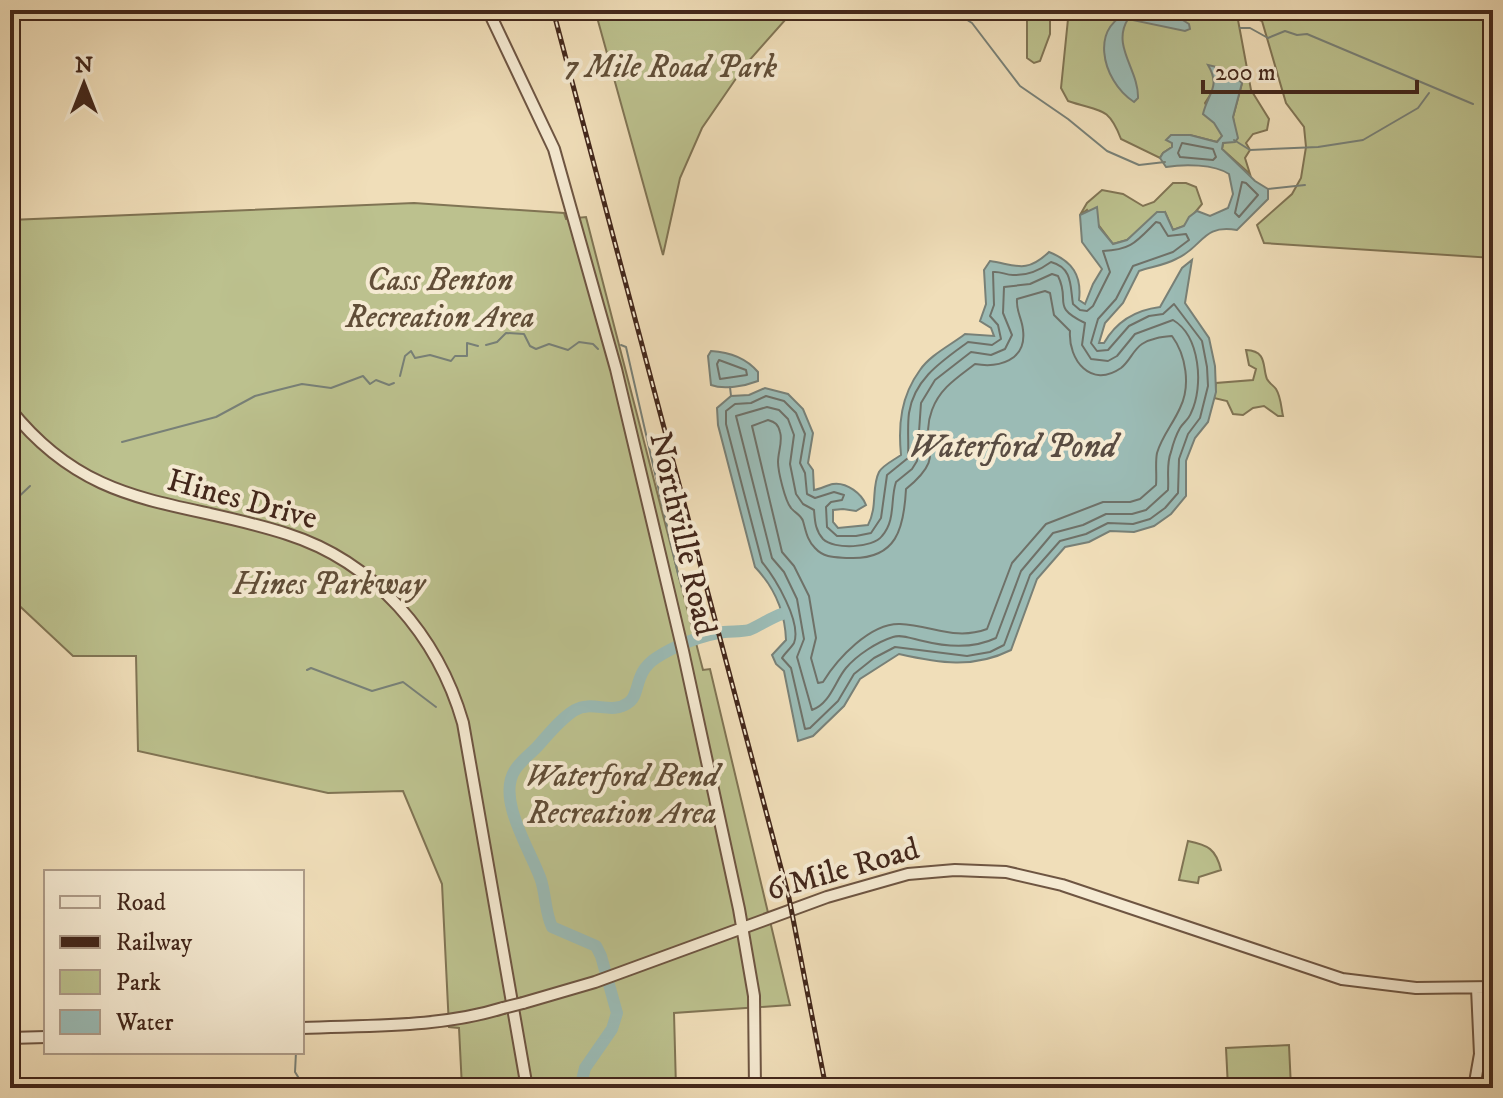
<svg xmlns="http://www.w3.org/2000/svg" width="1503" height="1098" viewBox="0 0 1503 1098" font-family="'IM FELL DW Pica',serif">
	<rect width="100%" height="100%" fill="#f0deb9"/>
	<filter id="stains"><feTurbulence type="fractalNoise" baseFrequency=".0025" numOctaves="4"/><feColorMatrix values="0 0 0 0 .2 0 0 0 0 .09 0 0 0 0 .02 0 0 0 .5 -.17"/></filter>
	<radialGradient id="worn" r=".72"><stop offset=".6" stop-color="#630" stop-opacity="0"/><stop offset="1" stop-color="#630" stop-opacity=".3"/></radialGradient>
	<path fill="#bcc18e" stroke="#807454" stroke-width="2" d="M595,10H811L785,20L746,64L702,128L680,178L663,255Z
		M1027,10H1050V34L1040,61L1034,63L1027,58Z
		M1061,10H1195L1216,17L1238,20L1251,90L1269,119L1267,130L1253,134L1246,143L1250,150L1245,158L1250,174L1222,149L1223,143L1230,141L1235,132L1233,117L1242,83L1232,79L1226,81L1215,76L1214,89L1205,103L1223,136L1217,142L1190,135L1172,143V147L1163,153L1160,158L1121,139C1108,105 1100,112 1068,101L1061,88L1068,19Z
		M1234,10H1493V258L1264,243L1257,225L1292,194L1301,178L1306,147L1304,127L1286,103L1262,21Z
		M1173,183H1186L1196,187L1202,204L1184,226L1173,230L1165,212L1127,240L1113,244L1087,210L1080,215L1087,203L1102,190L1123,194L1143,206L1154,202Z
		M414,203L564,213L566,219L586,217L703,670L710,669L790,1005L674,1013L676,1088H462L459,1028L449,1027L442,884L403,791L328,793L138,751L136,656H73L10,597V220Z
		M1246,350C1268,351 1262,367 1267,379C1269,383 1274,386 1276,389C1281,397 1281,407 1283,416H1278L1264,406L1253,408L1243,415L1233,414L1227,401L1214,398L1216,383L1253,380L1256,369L1249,365Z
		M1188,841C1208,845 1216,849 1221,870L1199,877L1198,883L1179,880Z
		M1289,1045L1291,1088H1228L1226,1048Z"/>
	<path fill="#9bbbb5" stroke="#788077" stroke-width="2" d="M1136,11L1181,19L1189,24L1190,29L1185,31L1128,19C1111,46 1139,70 1138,98L1134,102C1101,81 1087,21 1136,11Z
		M1208,65L1221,68L1222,77L1226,81L1234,75L1242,83L1233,117L1238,138L1235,142L1223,143L1222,149L1255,181L1268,189V199L1237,230C1201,224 1204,247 1176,259C1165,265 1151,267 1139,271L1123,303L1105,323L1099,343H1104C1116,322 1136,310 1160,307L1182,268L1192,260L1185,303L1209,338L1215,366L1216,392L1208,422L1195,438L1186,461V496L1171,514L1154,526L1134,532L1110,531L1089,542L1065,547L1037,579L1011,650C973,669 939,663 899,654L860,679L844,706L813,736L798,741L784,671L776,664L772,655L786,640C785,612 775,588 755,567L718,425L717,408L731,396L749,395L765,388L788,394L803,409L813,433L808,463L813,470L814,490C821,489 827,485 833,484C847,482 862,494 866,505L856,511L843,509L833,510V522L838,528L868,525C878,506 871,488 879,472C883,465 894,460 901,455C898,424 901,396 920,370C930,355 951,345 965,334L994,336L991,328L980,321L986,304L984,270L990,261C1016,265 1026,274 1049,252C1072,261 1082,275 1079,300L1085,304L1093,284L1102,269L1082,242L1080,215L1097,207L1099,227L1113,244L1127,240L1157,212H1165L1173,230L1184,226L1189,217L1197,211L1210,216L1228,208L1233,194L1229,174C1214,164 1184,164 1166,167L1160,158L1163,153L1172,147V143L1166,140L1171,135H1190L1217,142L1222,136L1214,123L1203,114C1208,93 1221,87 1208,65Z
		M711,351C729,352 746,358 758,372V381C745,386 724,390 711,385L708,356Z"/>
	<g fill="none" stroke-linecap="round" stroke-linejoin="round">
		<path stroke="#6f7168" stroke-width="2" d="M1182,143L1213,149L1216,157L1213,160L1180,157L1178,153Z
			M1242,182L1246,183L1258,195L1239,217L1235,213Z
			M1156,222L1160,223L1168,236L1186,234L1189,240L1173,252L1133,266L1116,299L1098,319L1091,343L1097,351L1108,350L1129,326L1149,316L1163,314L1174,304L1202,341L1207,367L1208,386L1200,418L1188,434L1179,459L1178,493L1165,508L1150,519L1133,524L1108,523L1086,534L1060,541L1030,575L1004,645L990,652L967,656L895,647L874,658L854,674L838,701L810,728L805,729L791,668L782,658C785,653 791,648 794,643C802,622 775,578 762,562L726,424V411L735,404L751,403L766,396L784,401L796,413L805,434L800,463L805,473L807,494L815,498L834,492L844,495L842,500L831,502L826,507L827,527L837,536H856L871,533L881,518L887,475L908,458C909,443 907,428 909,413C914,379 942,361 968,342L992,345L1001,339L998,325L990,316L994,305L993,272C1001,271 1005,275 1013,275C1026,276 1040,270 1051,262C1073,268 1070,286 1073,304L1080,310L1087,311L1093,306L1110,272L1103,251C1131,250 1136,242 1156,222Z
			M1052,274L1058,276C1071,302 1050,306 1085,323L1082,345L1091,359L1108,361L1117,356L1135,334L1173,320C1200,336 1204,386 1191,413C1189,419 1183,423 1180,428C1176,435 1173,444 1171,452C1166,464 1169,477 1168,490L1146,510L1132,514H1106L1083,525L1053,533L1021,571L996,638C973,649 947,647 923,641C913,639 902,634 893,637C877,642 857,655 846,668C835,681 830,704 812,710L797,657L804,639L797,599L784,572L772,558L736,416L767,407L779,410L788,419L794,435L790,464L796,494L803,504L814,510C815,521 815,530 823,539C834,550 873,548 882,536C896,520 890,500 896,482L912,469L917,461L921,403L935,380L971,352L991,355L1005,349L1012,335L1003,313L1004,287L1030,284Z
			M1045,291L1050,293L1054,315L1070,331C1068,360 1091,389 1121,368C1130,361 1133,350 1142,344C1151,338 1162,337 1172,336C1186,355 1191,386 1180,408C1173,424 1162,436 1157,453C1155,463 1157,475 1156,485L1140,499L1130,502H1103L1046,524L1012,563L987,629C954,641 932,625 900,624C870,623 837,659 823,682L818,683L811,658L816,638L809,596L794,566L782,552L752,426L768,420C775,422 778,424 780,432C783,441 778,452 778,462C778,471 785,501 791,508C795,513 801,515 803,521C806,531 807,540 815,548C825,559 837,557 849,558C897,560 904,528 906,489C950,453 918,448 932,410C940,388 957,378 975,364C998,368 1027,361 1023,330C1022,318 1016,312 1017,299Z
			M719,360L746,370L747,375L720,379L717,364Z"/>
		<path stroke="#788077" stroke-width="2" d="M951,10L972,23L1020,86L1068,119L1107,151L1139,165L1165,162
			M1240,28H1250L1268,38L1285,31L1297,35L1307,34L1473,104
			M1234,140L1250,150L1318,147L1363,140L1418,108L1429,93
			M1268,189L1305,185
			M486,345L497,342L506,333L524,334L530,346L536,349L549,344L568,350L579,342L593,344L598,349
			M621,345L626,347L678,574L700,639
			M400,376L405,356L411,351L415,358L430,355L451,361L455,356H467V343L478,346
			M730,387L731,396
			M122,442L216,417L255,396L274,391L302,384L331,388L363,376L370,384L376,380L389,385L394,383
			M10,505L30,486
			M307,670L311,668L372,691L403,682L436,707
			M296,1052L295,1072L305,1088"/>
		<path stroke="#9bbbb5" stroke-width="12" d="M580,1088L585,1068L612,1029L617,1013L601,956L596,946L552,927C545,912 546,896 541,880C531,851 496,799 515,770C520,762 529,755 536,748C548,735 560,719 575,710C592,700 612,715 628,703C641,695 633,673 656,658C674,646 702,635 724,632C732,631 741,632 749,630C759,626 770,618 782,614"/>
		<defs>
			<path id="tertiary" d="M488,10L554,149L616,369L683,651L739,909L754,996L755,1088
				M10,409C91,511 176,498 287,534C375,562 438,636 463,723L527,1088
				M523,1003L595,982L827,897L908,874L955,870L1006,872L1062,885L1342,979L1416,988L1493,987
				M302,1028C368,1025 439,1028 503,1008
				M10,1038L46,1037
				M1474,1088L1480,1054L1477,988"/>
		</defs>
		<use href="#tertiary" stroke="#6e5542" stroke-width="14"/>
		<use href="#tertiary" stroke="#f5ead2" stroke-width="10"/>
		<defs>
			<path id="rail" d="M553,10L789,898L826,1088"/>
		</defs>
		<use href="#rail" stroke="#43271b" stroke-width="5"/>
		<use href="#rail" stroke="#f5ead2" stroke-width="2" stroke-dasharray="6" stroke-linecap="butt"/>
		<defs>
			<path id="tertiary-bridge" d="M503,1008L523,1003"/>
		</defs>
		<use href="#tertiary-bridge" stroke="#6e5542" stroke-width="14" stroke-linecap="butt"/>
		<use href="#tertiary-bridge" stroke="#f5ead2" stroke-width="10"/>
	</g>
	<g text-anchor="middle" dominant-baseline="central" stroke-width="8" stroke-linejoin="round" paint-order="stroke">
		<g font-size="32" font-style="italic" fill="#614e38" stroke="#f5ead2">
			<text x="671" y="68">7 Mile Road Park</text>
			<text x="440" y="281">Cass Benton<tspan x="440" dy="37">Recreation Area</tspan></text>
			<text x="329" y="585">Hines Parkway</text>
			<text x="622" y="777">Waterford Bend<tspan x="622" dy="37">Recreation Area</tspan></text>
		</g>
		<g font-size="32" fill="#43271b" stroke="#f5ead2">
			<text transform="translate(242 500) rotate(15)">Hines Drive</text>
			<text transform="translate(682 534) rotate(77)">Northville Road</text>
			<text transform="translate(843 870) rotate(-16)">6 Mile Road</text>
		</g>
		<g font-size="34" font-style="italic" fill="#594c42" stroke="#f5ead2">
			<text x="1013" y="447">Waterford Pond</text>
		</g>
	</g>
	<rect width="1503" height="1098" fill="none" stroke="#f0deb9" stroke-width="40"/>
	<rect x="12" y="12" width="1479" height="1074" fill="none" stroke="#43271b" stroke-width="4"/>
	<rect x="20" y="20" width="1463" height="1058" fill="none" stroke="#43271b" stroke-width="2"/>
	<rect x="44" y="870" width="260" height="184" fill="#f5ead2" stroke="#ae9c89" stroke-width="2"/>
	<rect x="60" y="896" width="40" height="12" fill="#f5ead2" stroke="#ae9c89" stroke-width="2"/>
	<text x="116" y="910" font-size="24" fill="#43271b">Road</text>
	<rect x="60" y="936" width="40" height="12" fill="#43271b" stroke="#ae9c89" stroke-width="2"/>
	<text x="116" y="950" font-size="24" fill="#43271b">Railway</text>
	<rect x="60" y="970" width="40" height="24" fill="#bcc18e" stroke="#ae9c89" stroke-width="2"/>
	<text x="116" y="990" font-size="24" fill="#43271b">Park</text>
	<rect x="60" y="1010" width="40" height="24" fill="#9bbbb5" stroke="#ae9c89" stroke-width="2"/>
	<text x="116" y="1030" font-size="24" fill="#43271b">Water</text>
	<g transform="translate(84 84)" stroke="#f5ead2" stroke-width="6" paint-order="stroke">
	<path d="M0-6L14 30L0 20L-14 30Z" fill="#43271b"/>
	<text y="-12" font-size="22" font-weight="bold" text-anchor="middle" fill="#43271b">N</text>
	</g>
	<path d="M1203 80v12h214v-12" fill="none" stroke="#43271b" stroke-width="4"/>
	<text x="1215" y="80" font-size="24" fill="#43271b" stroke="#f5ead2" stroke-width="6" paint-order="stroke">200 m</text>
	<rect width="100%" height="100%" filter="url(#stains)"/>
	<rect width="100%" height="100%" fill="url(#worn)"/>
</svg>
